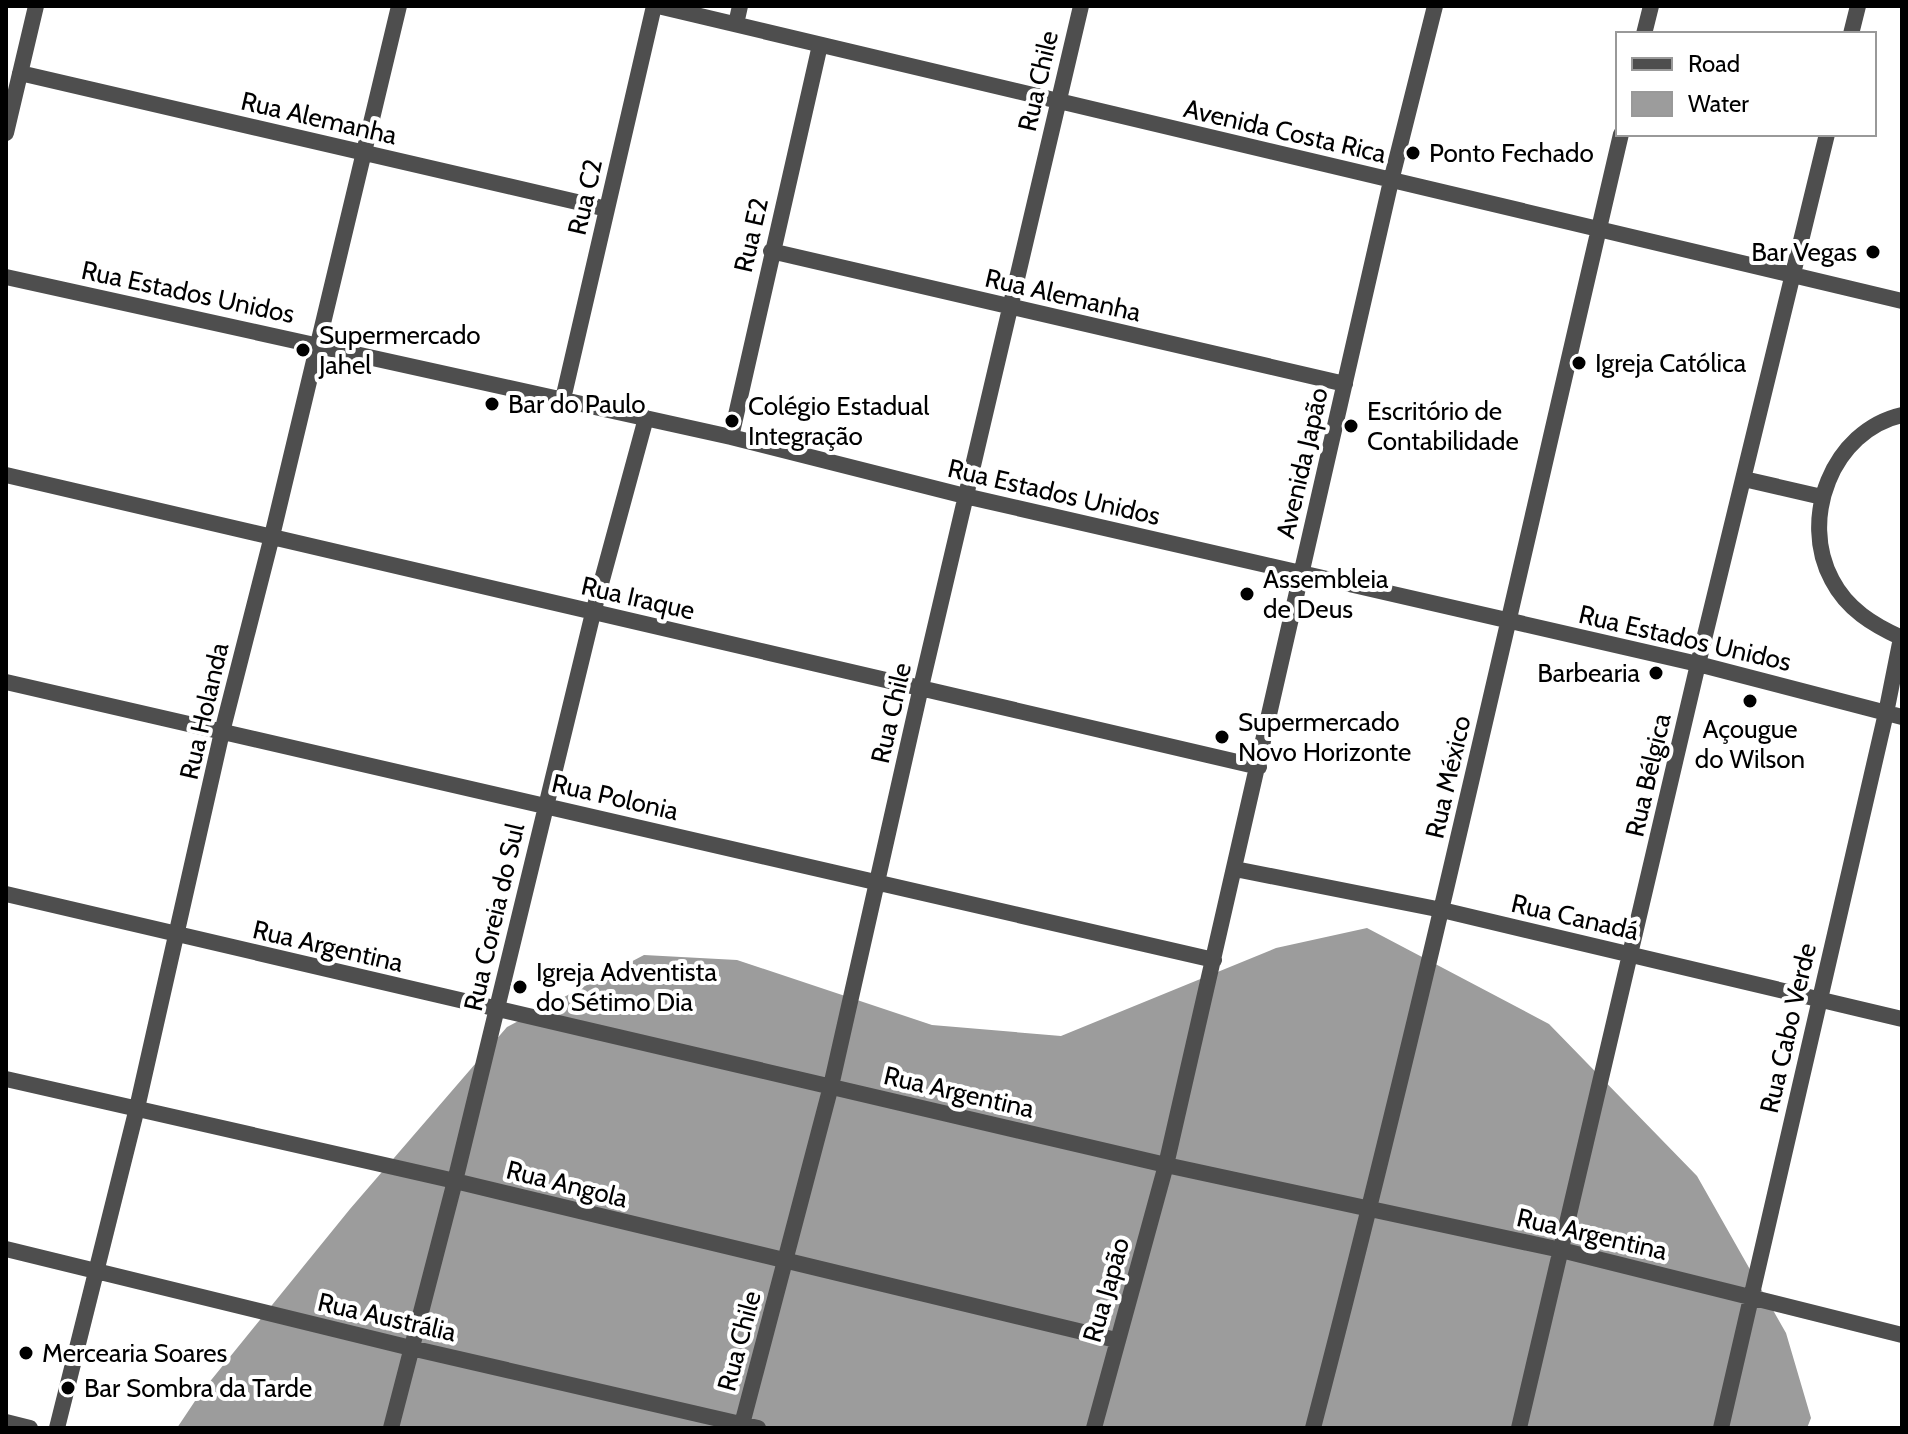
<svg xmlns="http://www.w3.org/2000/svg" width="1908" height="1434" viewBox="0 0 1908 1434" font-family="Cabin,sans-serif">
	<rect width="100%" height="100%" fill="#fff"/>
	<path fill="#9c9c9c" d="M1367,928L1549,1024L1697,1176L1786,1333L1811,1418L1807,1428H177L199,1395L350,1209L507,1027L644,955L737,960L932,1025L1061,1036L1276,948Z"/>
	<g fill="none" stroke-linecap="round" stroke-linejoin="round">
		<path stroke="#4e4e4e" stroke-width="16" d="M658,6L1902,301
			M736,24L740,6
			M1644,34L1651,6
			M1851,34L1858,6
			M20,73L607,209
			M6,133L36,6
			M771,251L1345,384
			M6,277L731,437L965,496L1698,664L1902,717
			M563,399L654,6
			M1902,415C1832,431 1799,519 1832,580C1847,609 1873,625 1902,638
			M731,437L820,45
			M6,475L1259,767
			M1744,479L1822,497
			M6,682L1214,960
			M1235,869L1442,910L1902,1019
			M6,894L1166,1165L1561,1250L1902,1335
			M6,1079L455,1181L1116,1340
			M6,1249L411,1348L758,1428
			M6,1422L30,1428
			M57,1428L137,1108L222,732L272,536L399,6
			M391,1428L455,1181L593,613L646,418
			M741,1428L831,1086L921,687L1081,6
			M1094,1428L1166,1165L1391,181L1435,6
			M1313,1428C1425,999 1520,566 1621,134
			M1519,1428L1698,664L1827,134
			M1721,1428L1886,713L1901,638"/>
	</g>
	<g fill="#000" stroke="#fff" stroke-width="3">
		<circle cx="1413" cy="153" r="8"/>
		<circle cx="1873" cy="252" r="8"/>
		<circle cx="303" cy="350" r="8"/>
		<circle cx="1579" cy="363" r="8"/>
		<circle cx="492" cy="404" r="8"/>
		<circle cx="732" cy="421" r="8"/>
		<circle cx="1351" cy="426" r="8"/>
		<circle cx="1247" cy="594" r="8"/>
		<circle cx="1656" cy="673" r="8"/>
		<circle cx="1750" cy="701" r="8"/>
		<circle cx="1222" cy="737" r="8"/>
		<circle cx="520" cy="987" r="8"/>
		<circle cx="26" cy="1353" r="8"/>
		<circle cx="68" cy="1388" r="8"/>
	</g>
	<g text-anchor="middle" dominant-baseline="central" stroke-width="8" stroke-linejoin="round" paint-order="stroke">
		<g font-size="26" fill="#000" stroke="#fff">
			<text transform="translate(1038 81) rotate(-77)">Rua Chile</text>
			<text transform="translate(319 118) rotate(13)">Rua Alemanha</text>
			<text transform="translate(1285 131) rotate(13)">Avenida Costa Rica</text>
			<text transform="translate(585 197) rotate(-77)">Rua C2</text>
			<text transform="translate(751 235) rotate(-77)">Rua E2</text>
			<text transform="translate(188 292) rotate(12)">Rua Estados Unidos</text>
			<text transform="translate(1063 295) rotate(13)">Rua Alemanha</text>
			<text transform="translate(1302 463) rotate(-77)">Avenida Japão</text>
			<text transform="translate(1054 492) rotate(13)">Rua Estados Unidos</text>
			<text transform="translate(638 598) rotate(13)">Rua Iraque</text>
			<text transform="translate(1685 638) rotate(13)">Rua Estados Unidos</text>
			<text transform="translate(204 711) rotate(-77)">Rua Holanda</text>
			<text transform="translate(891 713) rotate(-77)">Rua Chile</text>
			<text transform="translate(1648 775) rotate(-77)">Rua Bélgica</text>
			<text transform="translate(1448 777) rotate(-77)">Rua México</text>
			<text transform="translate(615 797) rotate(13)">Rua Polonia</text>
			<text transform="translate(494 917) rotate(-77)">Rua Coreia do Sul</text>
			<text transform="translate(1575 917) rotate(13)">Rua Canadá</text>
			<text transform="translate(328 946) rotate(13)">Rua Argentina</text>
			<text transform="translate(1788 1028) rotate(-77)">Rua Cabo Verde</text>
			<text transform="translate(959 1092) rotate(13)">Rua Argentina</text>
			<text transform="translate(567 1184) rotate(14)">Rua Angola</text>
			<text transform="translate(1592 1234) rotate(13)">Rua Argentina</text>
			<text transform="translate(1106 1290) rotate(-74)">Rua Japão</text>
			<text transform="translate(387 1317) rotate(13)">Rua Austrália</text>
			<text transform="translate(739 1341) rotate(-75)">Rua Chile</text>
		</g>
		<g font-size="26" fill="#000" stroke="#fff" text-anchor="start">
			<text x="1429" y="153">Ponto Fechado</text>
			<text x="1857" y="252" text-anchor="end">Bar Vegas</text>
			<text x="319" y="335">Supermercado<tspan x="319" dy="30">Jahel</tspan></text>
			<text x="1595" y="363">Igreja Católica</text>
			<text x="508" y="404">Bar do Paulo</text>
			<text x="748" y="406">Colégio Estadual<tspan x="748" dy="30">Integração</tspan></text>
			<text x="1367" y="411">Escritório de<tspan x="1367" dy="30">Contabilidade</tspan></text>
			<text x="1263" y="579">Assembleia<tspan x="1263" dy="30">de Deus</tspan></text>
			<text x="1640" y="673" text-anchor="end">Barbearia</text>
			<text x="1238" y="722">Supermercado<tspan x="1238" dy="30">Novo Horizonte</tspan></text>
			<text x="1750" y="729" text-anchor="middle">Açougue<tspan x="1750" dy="30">do Wilson</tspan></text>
			<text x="536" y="972">Igreja Adventista<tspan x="536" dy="30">do Sétimo Dia</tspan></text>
			<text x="42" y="1353">Mercearia Soares</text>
			<text x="84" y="1388">Bar Sombra da Tarde</text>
		</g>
	</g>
	<rect width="1908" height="1434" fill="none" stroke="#000000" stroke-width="16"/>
	<rect x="1616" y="32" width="260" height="104" fill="#ffffff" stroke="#999999" stroke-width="2"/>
	<rect x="1632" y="58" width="40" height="12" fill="#4e4e4e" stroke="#999999" stroke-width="2"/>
	<text x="1688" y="72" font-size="24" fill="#000000">Road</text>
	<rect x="1632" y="92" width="40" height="24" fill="#9c9c9c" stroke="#999999" stroke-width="2"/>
	<text x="1688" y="112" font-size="24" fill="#000000">Water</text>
</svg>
